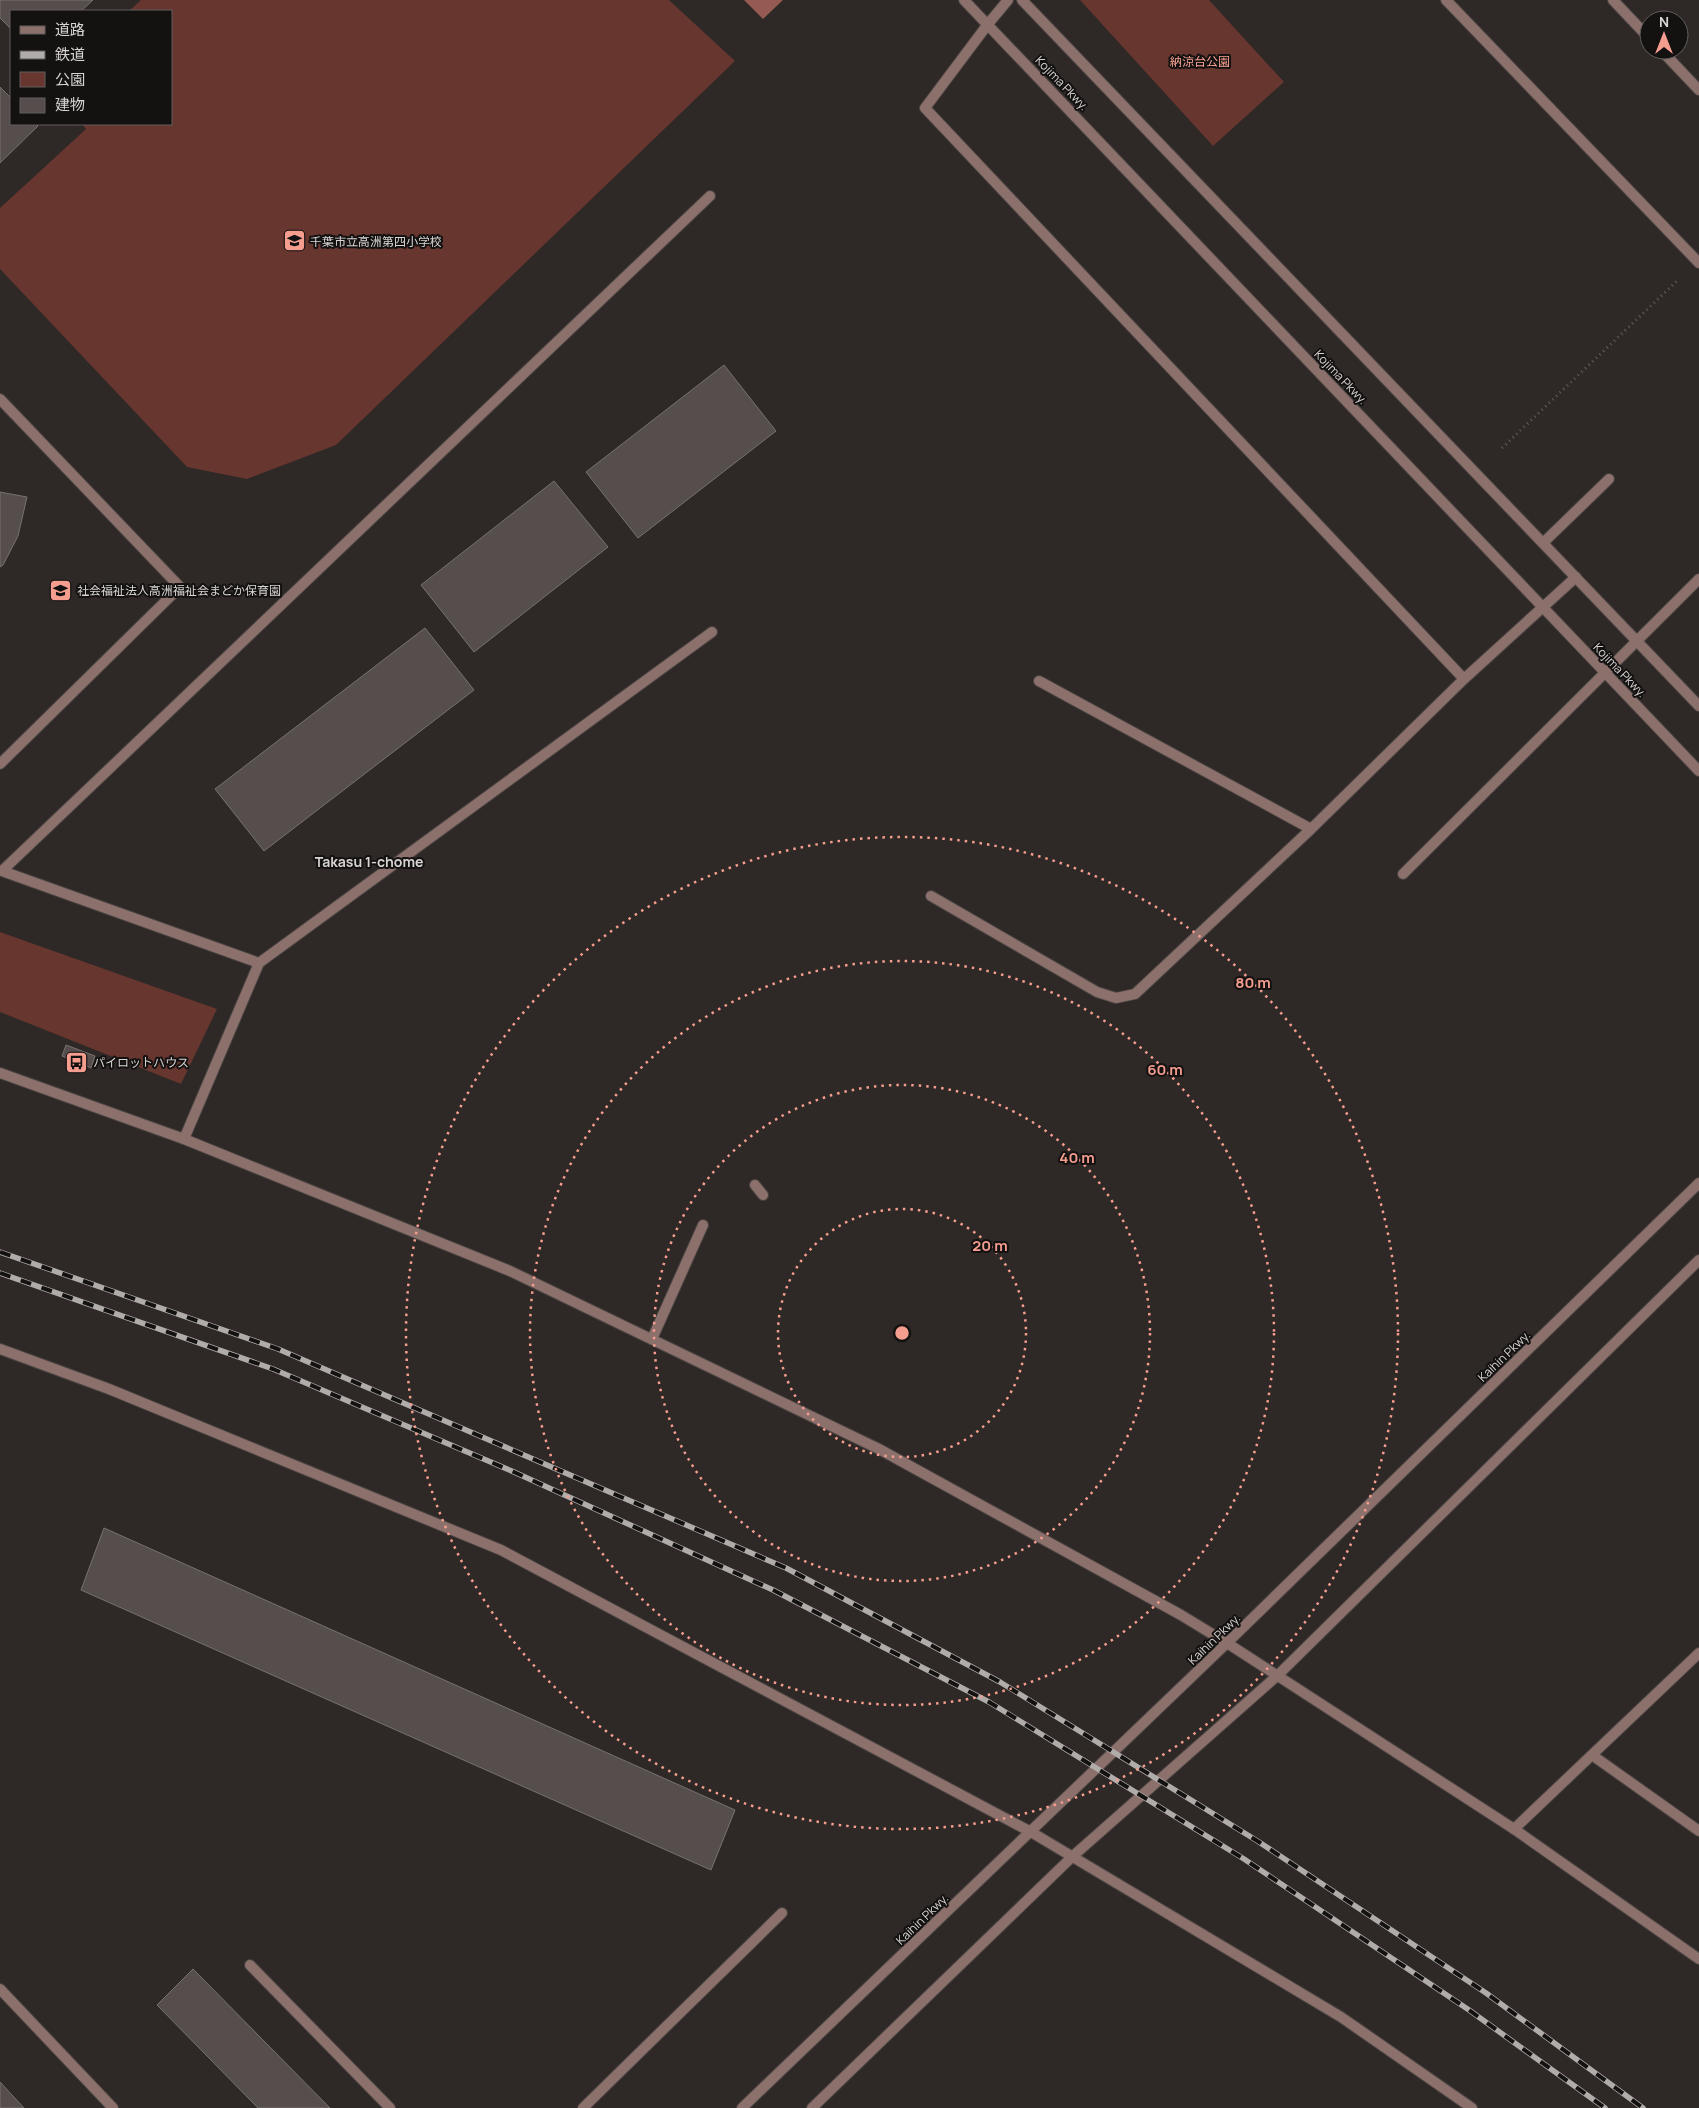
<svg xmlns="http://www.w3.org/2000/svg" width="1699" height="2108" viewBox="0 0 1699 2108" font-family="Manrope,'Noto Sans JP',sans-serif">
	<rect width="100%" height="100%" fill="#2e2826"/>
	<path fill="#66362f" d="M141,0H669L735,61L336,445L247,479L187,467L0,269V208L86,129L82,124H171V11H129Z
		M1080,0H1209L1284,82L1213,146Z
		M0,932L217,1009L181,1084L0,1012Z"/>
	<path fill="#955b52" d="M744,0H783L763,19Z"/>
	<path fill="#554e4d" stroke="#797170" d="M0,0H93L81,11H11V29L0,18Z
		M0,87L11,98V124H36L38,126L0,163Z
		M724,365L776,431L638,538L586,472Z
		M554,481L608,547L474,652L421,585Z
		M0,492L27,497L18,536L3,565L0,567Z
		M425,628L474,690L264,851L215,789Z
		M66,1045L95,1056L91,1068L62,1056Z
		M104,1528L735,1810L711,1870L81,1590Z
		M193,1969L330,2108H258L157,2005Z
		M0,2082L24,2108H0Z"/>
	<g fill="none" stroke-linecap="round" stroke-linejoin="round">
		<defs>
			<path id="service" d="M1008,0L988,24L925,108L1464,679
				M1543,543L1609,479
				M1039,681L1311,829
				M1403,874L1699,579
				M931,896L1097,992L1116,998L1135,994L1311,829L1464,679L1576,577
				M259,963L712,632
				M184,1139L259,963L2,871L710,196
				M755,1185L763,1195
				M652,1339L703,1225
				M250,1965L390,2108
				M583,2108L782,1913"/>
			<path id="minor" d="M1613,0L1649,38
				M1661,50L1699,90
				M0,399L180,587L0,764
				M1592,1755L1699,1831
				M1514,1829L1699,1653
				M0,1989L113,2108"/>
			<path id="tertiary" d="M964,0L1699,771
				M1022,0L1699,706
				M1446,0L1699,263
				M0,1073L184,1139L510,1271L879,1449L1181,1615L1227,1643L1514,1829L1699,1959
				M0,1349L109,1389L501,1550L1031,1832L1341,2017L1472,2108
				M742,2108L1227,1643L1699,1183
				M812,2108L1073,1856L1278,1675L1699,1260"/>
		</defs>
		<use href="#service" stroke="#494442" stroke-width="12"/>
		<use href="#minor" stroke="#494442" stroke-width="12"/>
		<use href="#tertiary" stroke="#494442" stroke-width="12"/>
		<path stroke="#645e5d" stroke-width="3" stroke-dasharray="1 4" stroke-linecap="butt" d="M1502,448L1678,280"/>
		<use href="#service" stroke="#8c706b" stroke-width="10"/>
		<use href="#minor" stroke="#8c706b" stroke-width="10"/>
		<use href="#tertiary" stroke="#8c706b" stroke-width="10"/>
		<defs>
			<path id="rail" d="M0,1252L278,1349L786,1568L1000,1682L1259,1842L1486,1993L1643,2108
				M0,1273L273,1369L514,1472L773,1590L989,1702L1244,1859L1469,2010L1605,2108"/>
		</defs>
		<use href="#rail" stroke="#b0acaa" stroke-width="5.5"/>
		<use href="#rail" stroke="#141111" stroke-width="4" stroke-dasharray="11" stroke-linecap="butt"/>
	</g>
	<g fill="none" stroke="#f59d8e" stroke-width="2.5" stroke-dasharray="2.5 5">
		<circle cx="902" cy="1333" r="124"/>
		<circle cx="902" cy="1333" r="248"/>
		<circle cx="902" cy="1333" r="372"/>
		<circle cx="902" cy="1333" r="496"/>
	</g>
	<defs>
		<symbol id="school-square" viewBox="-11 -11 22 22"><rect x="-9" y="-9" width="18" height="18" rx="4" fill="#f59d8e" stroke="#141111"/><path d="M0-5L7-2L0 1L-7-2ZM-4 1L0 2.5L4 1V4Q0 6-4 4Z" fill="#111"/></symbol>
		<symbol id="bus-square" viewBox="-11 -11 22 22"><rect x="-9" y="-9" width="18" height="18" rx="4" fill="#f59d8e" stroke="#141111"/><path d="M-5-6H5V4H4V6H2V4H-2V6H-4V4H-5ZM-3.5-4V0h7V-4ZM-3.5 1.2v1.5H-2V1.2ZM2 1.2v1.5H3.5V1.2Z" fill="#111"/></symbol>
	</defs>
	<g fill-rule="evenodd">
		<use href="#school-square" x="282" y="228" width="25" height="25"/>
		<use href="#school-square" x="48" y="578" width="25" height="25"/>
		<use href="#bus-square" x="64" y="1050" width="25" height="25"/>
	</g>
	<g text-anchor="middle" dominant-baseline="central" stroke-width="4" stroke-linejoin="round" paint-order="stroke">
		<g font-size="12" fill="#fca394" stroke="#141111">
			<text x="1200" y="61">納涼台公園</text>
		</g>
		<g font-size="12" fill="#d8d4d3" stroke="#141111">
			<text transform="translate(1062 83) rotate(46)">Kojima Pkwy.</text>
			<text transform="translate(1341 377) rotate(46)">Kojima Pkwy.</text>
			<text transform="translate(1620 670) rotate(46)">Kojima Pkwy.</text>
			<text transform="translate(1504 1356) rotate(-44)">Kaihin Pkwy.</text>
			<text transform="translate(1214 1639) rotate(-44)">Kaihin Pkwy.</text>
			<text transform="translate(922 1919) rotate(-44)">Kaihin Pkwy.</text>
		</g>
		<g font-size="12" fill="#d8d4d3" stroke="#141111" text-anchor="start">
			<text x="310" y="241">千葉市立高洲第四小学校</text>
			<text x="77" y="590">社会福祉法人高洲福祉会まどか保育園</text>
			<text x="93" y="1062">パイロットハウス</text>
		</g>
		<g font-size="14" font-weight="bold" fill="#d8d4d3" stroke="#141111">
			<text x="369" y="861">Takasu 1-chome</text>
		</g>
	</g>
	<circle cx="902" cy="1333" r="8" fill="#f59d8e" stroke="#141111" stroke-width="2.5"/>
	<g font-size="15" text-anchor="middle" font-weight="bold" fill="#f59d8e" stroke="#141111" stroke-width="4" stroke-linejoin="round" paint-order="stroke">
		<text x="1253" y="988">80 m</text>
		<text x="1165" y="1075">60 m</text>
		<text x="1077" y="1163">40 m</text>
		<text x="990" y="1251">20 m</text>
	</g>
	<rect x="10" y="10" width="162" height="115" fill="#141111" stroke="#625f5f"/>
	<rect x="20" y="26" width="25" height="8" fill="#8c706b" stroke="#625f5f"/>
	<text x="55" y="35" font-size="15" fill="#d8d4d3">道路</text>
	<rect x="20" y="51" width="25" height="8" fill="#b0acaa" stroke="#625f5f"/>
	<text x="55" y="60" font-size="15" fill="#d8d4d3">鉄道</text>
	<rect x="20" y="72" width="25" height="15" fill="#66362f" stroke="#625f5f"/>
	<text x="55" y="85" font-size="15" fill="#d8d4d3">公園</text>
	<rect x="20" y="98" width="25" height="15" fill="#554e4d" stroke="#625f5f"/>
	<text x="55" y="110" font-size="15" fill="#d8d4d3">建物</text>
	<g transform="translate(1664 35)"><circle r="24" fill="#141111" stroke="#625f5f"/>
	<path d="M0-4L9 19L0 12L-9 19Z" fill="#f59d8e"/>
	<text y="-8" font-size="14" font-weight="bold" text-anchor="middle" fill="#d8d4d3">N</text>
	</g>
</svg>
